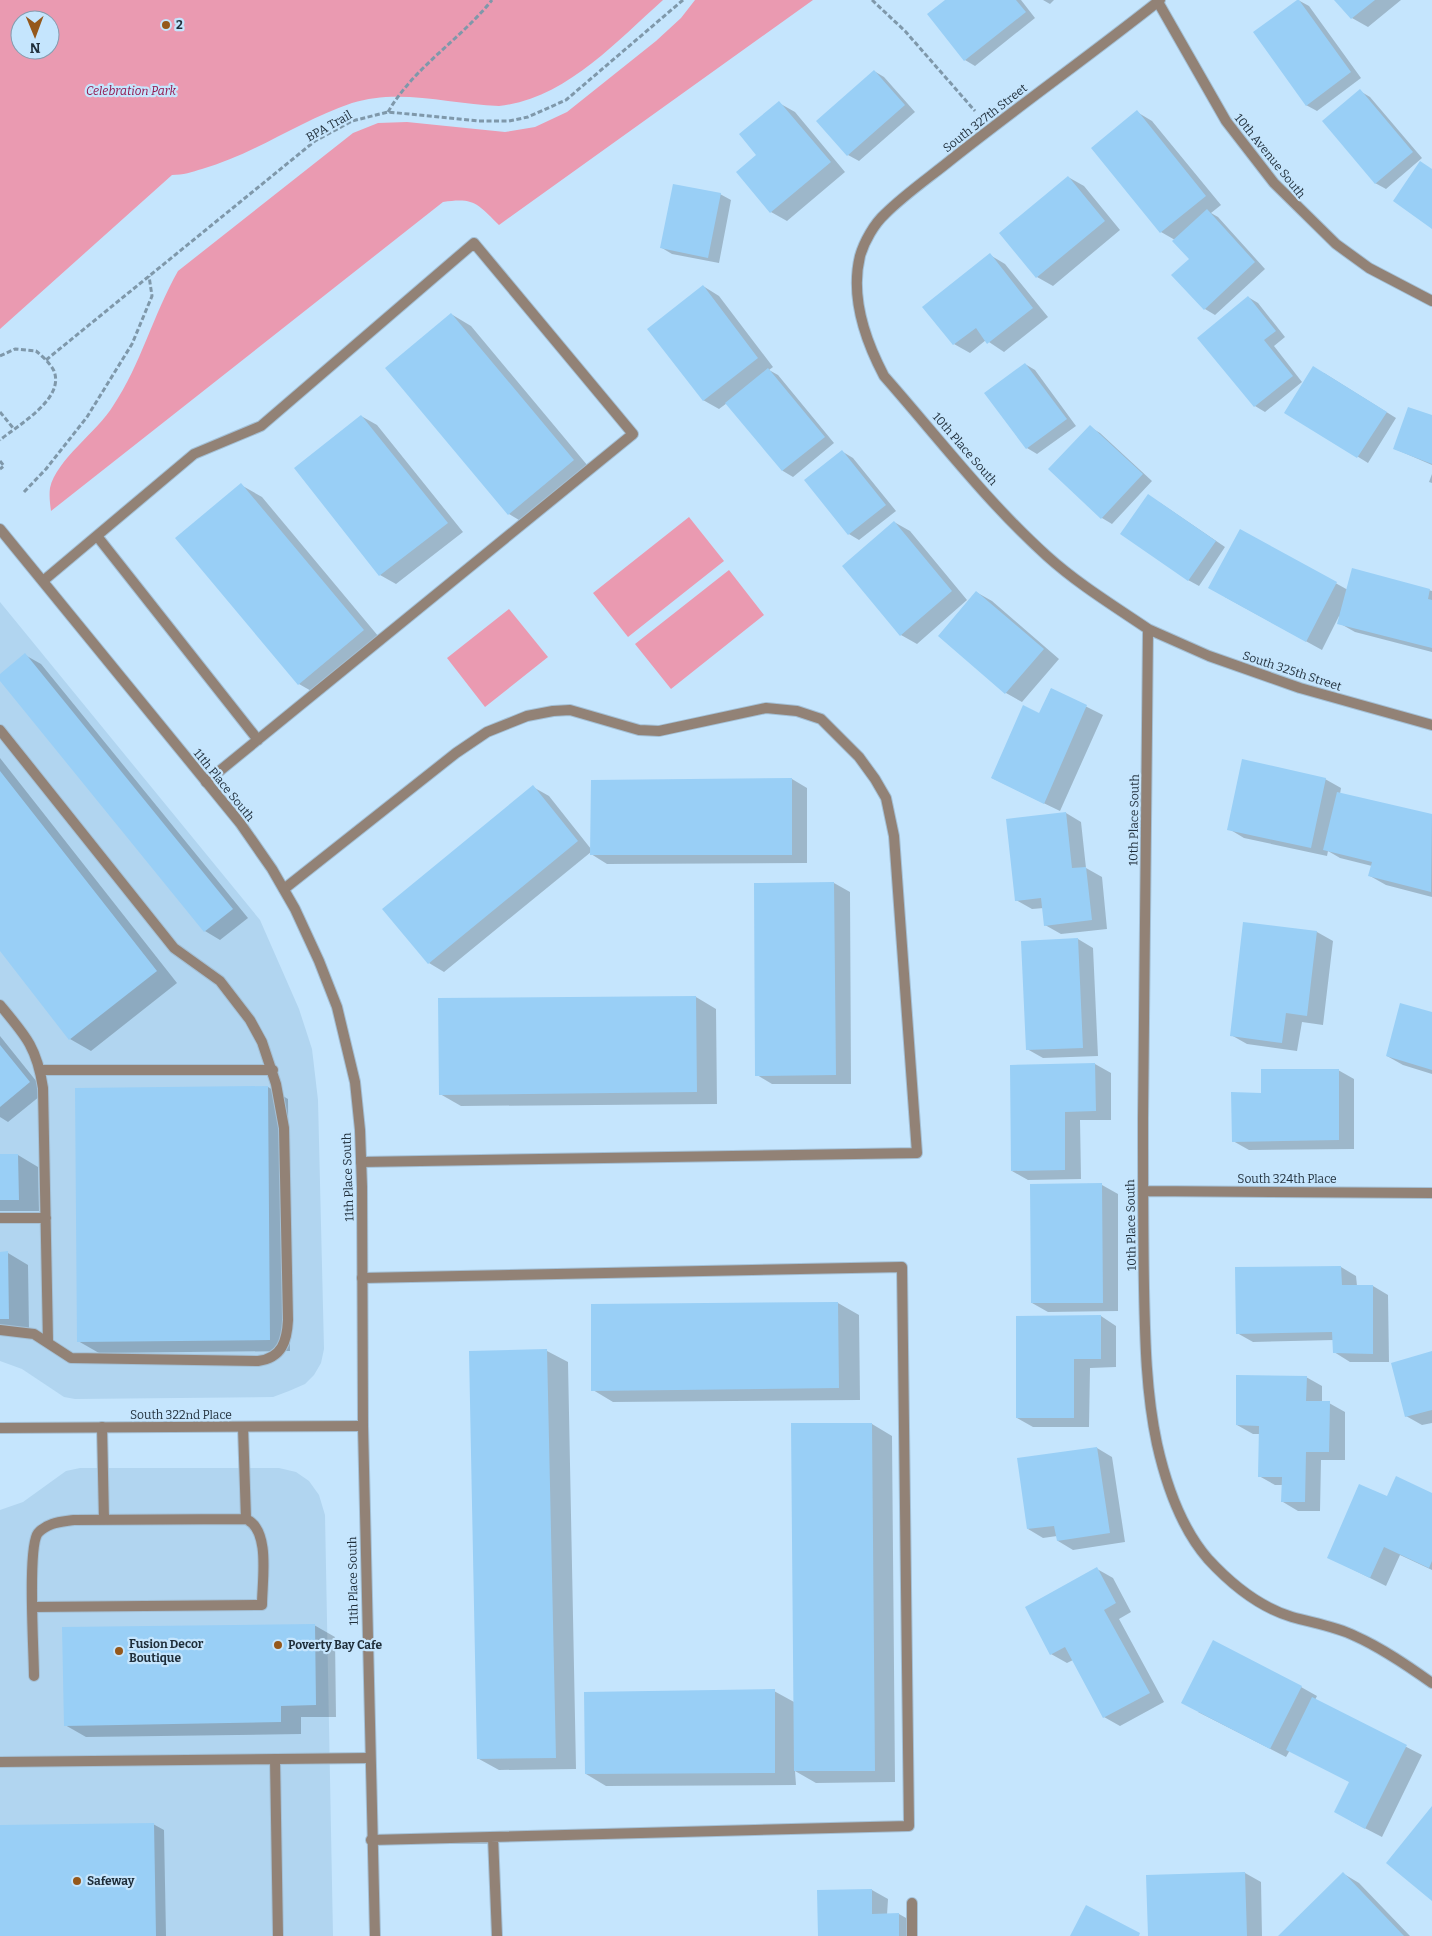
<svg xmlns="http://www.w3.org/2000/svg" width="1432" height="1936" viewBox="0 0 1432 1936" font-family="Bitter,serif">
	<rect width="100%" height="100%" fill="#c5e5fd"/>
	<path fill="#b1d5f0" d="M0,602L260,920L299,1009L312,1049L318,1100L324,1349L321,1363L314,1375L305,1384L289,1391L273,1397L75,1399L64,1397L22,1369L0,1361Z
		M80,1468H279L296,1472L309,1481L319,1495L325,1515L333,1936H0V1510L23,1502L66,1471Z"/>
	<path fill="#ea9ab1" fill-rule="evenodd" d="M0,0H663C616,42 565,99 499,106C450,104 399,88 352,103C299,121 255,154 202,169C192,172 183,175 172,175L0,329ZM20,20H50V50H20Z
		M695,0H813L499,225C478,204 474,197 443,202L51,511C50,504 49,495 50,488C56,460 98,431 113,406C141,364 153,315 178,271L353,133L378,123L407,122L505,132L535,127L567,112L656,41L681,18Z
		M689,517L724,561L628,637L593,593Z
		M729,570L764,615L671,689L635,644Z
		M509,609L548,657L485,707L447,658Z"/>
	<path fill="#0003" d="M947,0H1021L1035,18L975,66L965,60Z
		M1043,0H1054L1050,4Z
		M1298,0L1309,6L1361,78L1317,111L1306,105Z
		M1336,0H1401L1368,27L1352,18Z
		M874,71L884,77L915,112L859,161L848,155Z
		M1360,91L1370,97L1422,158L1386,189L1375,183Z
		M779,103L795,112L845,172L787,221L771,212L758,155Z
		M1137,112L1152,121L1221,205L1211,213L1218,217L1265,269L1215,315L1205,309L1190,259L1175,240L1161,232L1092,148Z
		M1068,177L1084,186L1120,230L1053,286L1037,277L1001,233Z
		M720,194L731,200L719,263L672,254L662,248Z
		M990,255L1005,264L1048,317L1004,352L986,340L970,353L954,344Z
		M703,286L719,296L773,367L769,370L778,375L834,443L793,477L783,471L727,403L719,409L703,400Z
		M1248,297L1258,303L1285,337L1274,346L1302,382L1265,412L1255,406Z
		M451,314L471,326L593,472L529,526L509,514Z
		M1025,364L1035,370L1076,426L1037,454L1027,448Z
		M1324,373L1396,418L1368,463L1286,412Z
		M361,416L377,425L463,532L396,584L380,575L296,468Z
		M1432,417V465L1395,449Z
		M1090,427L1100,433L1152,481L1112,524L1102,518Z
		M843,452L853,458L896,511L859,540L849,534Z
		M1432,474V483L1429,482Z
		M241,485L262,497L384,643L320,696L299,684Z
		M1159,502L1225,547L1199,586L1188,580Z
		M894,522L910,531L967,600L917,644L901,635Z
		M1240,530L1348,590L1353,570L1432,591V652L1355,632L1339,623V616L1322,650L1225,597Z
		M976,592L992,601L1059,659L1022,702L1006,693L939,636Z
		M25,655L41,664L248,918L220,940L205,931L0,679V675Z
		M1051,689L1103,715L1060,811L992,778L1040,714Z
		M0,758L177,983L91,1051L70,1039L0,949Z
		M792,779L807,788V863L607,864L591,854V852L444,972L429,963L533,787L549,796L591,849Z
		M1325,779L1341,788L1340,794L1432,815V897L1386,885L1370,876L1372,866L1340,858L1328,851L1327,856L1244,838L1229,829Z
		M1066,813L1081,822L1086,868L1102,877L1107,929L1061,934L1045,925L1044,908L1032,909L1016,900Z
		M834,883L850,892L851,1084H772L757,1075Z
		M1244,923L1317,932L1333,941L1323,1025L1302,1022L1297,1051L1247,1044L1231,1035Z
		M1078,939L1093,948L1098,1056L1043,1058L1027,1049Z
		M696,997L716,1009L717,1104L461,1106L440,1094Z
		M1432,1014V1074L1403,1065L1387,1056Z
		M0,1036L45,1092L8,1122L0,1117Z
		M1095,1064L1111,1073V1120H1080L1081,1179L1028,1180L1012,1171Z
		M1338,1070L1354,1079V1149L1249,1150L1233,1141L1263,1094Z
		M268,1087L288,1099L290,1351L99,1353L78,1341Z
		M18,1155L38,1167L39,1211H0V1156Z
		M1031,1185H1102L1118,1194V1311L1048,1312L1032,1303Z
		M0,1253H8L28,1265L29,1330L0,1331Z
		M1341,1267L1356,1276L1357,1286H1373L1388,1295L1389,1362H1350L1334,1352V1340L1253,1342L1237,1333Z
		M838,1303L859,1315L860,1400L613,1402L593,1390L592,1305Z
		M1101,1316L1116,1326V1367L1090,1368L1089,1427H1033L1017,1418Z
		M547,1351L568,1362L576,1769L499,1770L479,1759L471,1352Z
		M1432,1353V1423L1422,1425L1406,1416Z
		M1306,1377L1322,1386V1403H1329L1345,1412V1460H1321L1320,1511H1298L1283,1502V1485H1275L1259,1476L1260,1434H1253L1237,1425Z
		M872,1424L892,1436L895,1782L816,1783L795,1771L796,1785L606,1786L586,1774L774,1691L794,1702Z
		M1097,1448L1112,1457L1125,1542L1073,1550L1058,1541L1057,1536L1043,1538L1028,1529Z
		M1432,1494V1570L1400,1555L1386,1586L1328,1557L1387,1498Z
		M1097,1569L1113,1578L1131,1612L1119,1619L1164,1702L1120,1726L1104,1717L1073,1660L1067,1663L1051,1654Z
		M314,1625L335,1637L336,1717H301V1734L86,1737L65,1725Z
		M1301,1687L1317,1696L1315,1700L1422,1755L1382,1837L1351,1821L1350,1782L1290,1750L1286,1757L1198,1712Z
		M153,1824L164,1830L166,1936H0V1827Z
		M1245,1873L1261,1882L1262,1936H1149Z
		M1344,1874L1359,1883L1410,1936H1279Z
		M872,1890L888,1899L887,1915L899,1914L915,1923V1936H819Z"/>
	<path fill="#99cff6" d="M945,0H1016L1026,12L964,61L927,14Z
		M1297,0H1299L1351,72L1306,106L1253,32Z
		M1334,0H1375L1351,19Z
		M874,70L905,105L847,156L816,121Z
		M1360,89L1413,152L1375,184L1322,121Z
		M779,101L831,162L770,213L736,172L756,155L739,134Z
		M1137,110L1206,196L1160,233L1091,148Z
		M1420,161L1432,169V229L1393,201Z
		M1068,176L1105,221L1036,278L999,233Z
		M673,184L721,193L708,258L660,248Z
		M1207,209L1255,262L1204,310L1171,275L1189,259L1172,241Z
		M990,253L1033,308L987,344L976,328L953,345L922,307Z
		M703,285L758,358L703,401L647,329Z
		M1248,296L1276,331L1264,340L1293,376L1254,407L1197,338Z
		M451,313L574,460L508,515L385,368Z
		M1025,363L1067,419L1026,449L984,393Z
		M1313,366L1387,412L1357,458L1284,413Z
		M768,368L825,437L782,471L725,403Z
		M1408,407L1432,415V464L1393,449Z
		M361,415L448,523L379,576L294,468Z
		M1090,425L1143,474L1101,519L1048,469Z
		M842,450L886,505L848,535L804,480Z
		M241,483L364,630L298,685L175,538Z
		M1148,494L1216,541L1188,581L1120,534Z
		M894,521L952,591L900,636L842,566Z
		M1240,529L1337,582L1306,642L1208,588Z
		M1352,568L1430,589L1428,599L1432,600V648L1337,624Z
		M976,591L1044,649L1005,694L938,636Z
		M25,653L233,909L204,932L0,681V674Z
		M1051,688L1087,705L1044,804L991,778L1023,705L1039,713Z
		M1242,759L1326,778L1311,848L1227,830Z
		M0,771L157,971L69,1040L0,951Z
		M792,778V855H590L591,780Z
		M533,785L578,841L428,964L382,909Z
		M1337,792L1432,814L1431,892L1368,876L1372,862L1323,850Z
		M1066,812L1072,868L1086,867L1092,920L1044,926L1041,898L1015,901L1006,819Z
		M834,882L836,1075L755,1076L754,883Z
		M1243,922L1317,931L1307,1016L1286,1013L1282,1043L1230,1036Z
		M1078,938L1083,1048L1026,1050L1021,941Z
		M696,996L697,1092L439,1095L438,998Z
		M1400,1003L1432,1012V1070L1386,1056Z
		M0,1045L30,1082L0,1107Z
		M1095,1063L1096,1111L1065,1112V1170L1011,1171L1010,1065Z
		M1261,1069H1339V1140L1232,1142L1231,1092L1261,1093Z
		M268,1086L270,1340L77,1342L75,1088Z
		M0,1154H18L19,1200H0Z
		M1102,1183L1103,1303H1031L1030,1184Z
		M8,1251L9,1319H0V1252Z
		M1341,1266L1342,1285H1373V1354L1333,1353L1332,1332L1236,1334L1235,1267Z
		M838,1302L839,1388L591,1391V1304Z
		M1101,1315V1359H1074V1418H1016V1316Z
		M547,1349L556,1758L477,1759L469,1351Z
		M1432,1351V1410L1405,1417L1391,1363Z
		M1236,1375L1307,1376L1306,1401H1330L1329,1452H1306L1305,1502H1281L1282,1477H1258L1259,1426L1236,1425Z
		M791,1423H872L875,1771H794Z
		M1097,1447L1110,1533L1057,1541L1054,1526L1027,1529L1017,1458Z
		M1396,1476L1432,1493V1561L1429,1568L1384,1547L1370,1578L1327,1558L1359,1484L1387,1496Z
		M1097,1567L1116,1603L1104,1610L1150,1693L1103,1718L1065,1647L1050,1655L1025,1607Z
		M315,1624L316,1705L281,1706V1722L64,1726L62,1627Z
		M1213,1640L1302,1686L1270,1749L1181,1703Z
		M775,1689V1773L585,1774L584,1692Z
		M1312,1697L1407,1745L1365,1829L1334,1812L1349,1782L1286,1750Z
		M1432,1806V1901L1386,1863Z
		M154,1823L156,1936H0V1825Z
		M1245,1872L1247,1936H1148L1146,1875Z
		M1343,1872L1404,1936H1278Z
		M872,1889V1914L899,1913V1936H818L817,1890Z
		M1086,1905L1140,1933L1139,1936H1070Z"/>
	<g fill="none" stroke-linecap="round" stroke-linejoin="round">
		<defs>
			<path id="service" d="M97,536L258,740
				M43,581L194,454L261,426L474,243L633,434L206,782
				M0,730L174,948L220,981L250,1020L262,1042L276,1084L284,1128L288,1320C287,1341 282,1358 258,1361L71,1358L34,1334L0,1330
				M284,889L456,753L487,732L527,716L553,711L570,710L639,730L659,731L766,708L797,711L821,719L859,757L875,779L886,798L894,836L917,1153L361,1162
				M0,1005C26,1036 37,1048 43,1088L48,1341
				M41,1070H273
				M0,1218H46
				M362,1278L902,1267L909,1826L371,1840
				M102,1427L104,1520
				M243,1427L246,1519
				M33,1607L262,1605C262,1581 271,1530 246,1519L74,1520C61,1522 48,1522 38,1533C27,1547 34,1652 34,1676
				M275,1759L278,1936
				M0,1762L369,1758
				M493,1837L497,1936
				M912,1936V1903"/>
			<path id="minor" d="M1160,0C1092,54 1020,105 952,159C930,177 905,194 885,214C874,224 864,242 860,256C850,297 865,340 884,376C937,436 987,502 1047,556C1078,584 1114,606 1148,629C1147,792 1145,955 1143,1119C1143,1175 1143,1231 1144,1288C1145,1339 1146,1393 1157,1444C1166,1484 1181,1528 1208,1559C1231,1584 1259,1607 1292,1617C1313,1623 1335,1626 1355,1636C1382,1648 1408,1666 1432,1683
				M1158,2L1226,121L1274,183L1336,244L1369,268L1432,301
				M1148,629L1209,656L1300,688L1432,725
				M1143,1191L1432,1193
				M0,1428L363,1426"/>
			<path id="tertiary" d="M0,529L240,823L272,869L295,909L319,961L337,1007L355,1082L360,1130L362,1187L363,1426L375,1936"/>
		</defs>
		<use href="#service" stroke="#a4c0d6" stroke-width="12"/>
		<use href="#minor" stroke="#a4c0d6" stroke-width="12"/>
		<use href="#tertiary" stroke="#a4c0d6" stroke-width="12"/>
		<path stroke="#7f98aa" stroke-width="3" stroke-dasharray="5 2.5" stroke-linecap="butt" d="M872,0L905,31L975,111
			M388,112C414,67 460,40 492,0
			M0,356L15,349L36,351C42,356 50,363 54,371C65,399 18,425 0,440
			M46,360L315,141L352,121L388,112L479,121H509L528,117L566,100L683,0
			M0,412L14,429
			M0,461L4,466L0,469
			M24,492L46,469L87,417L132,344L152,296L149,276"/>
		<use href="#service" stroke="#928276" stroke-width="10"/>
		<use href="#minor" stroke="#928276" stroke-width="10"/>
		<use href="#tertiary" stroke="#928276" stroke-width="10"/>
	</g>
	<g fill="#95581b" stroke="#c5e5fd" stroke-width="2">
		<circle cx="166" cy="25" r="5"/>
		<circle cx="278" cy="1645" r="5"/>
		<circle cx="119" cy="1651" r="5"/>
		<circle cx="77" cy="1881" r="5"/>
	</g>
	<g text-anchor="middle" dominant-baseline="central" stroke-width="4.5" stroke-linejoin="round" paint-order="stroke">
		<g font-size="12" font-weight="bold" fill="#1f2e3a" stroke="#c5e5fd" text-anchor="start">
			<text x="176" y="25">2</text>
			<text x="129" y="1644">Fusion Decor<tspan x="129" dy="14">Boutique</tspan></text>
			<text x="288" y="1645">Poverty Bay Cafe</text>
			<text x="87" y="1881">Safeway</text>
		</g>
		<g font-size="12" font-style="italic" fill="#91154c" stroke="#c5e5fd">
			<text x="131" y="91">Celebration Park</text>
		</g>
		<g font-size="12" fill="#1f2e3a" stroke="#c5e5fd">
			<text transform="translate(985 118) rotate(-38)">South 327th Street</text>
			<text transform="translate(329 126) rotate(-29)">BPA Trail</text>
			<text transform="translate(1270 156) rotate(51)">10th Avenue South</text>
			<text transform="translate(965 449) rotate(49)">10th Place South</text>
			<text transform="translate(1292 671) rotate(18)">South 325th Street</text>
			<text transform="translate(224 785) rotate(51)">11th Place South</text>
			<text transform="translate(1134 820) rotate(-89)">10th Place South</text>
			<text transform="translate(348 1177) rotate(-92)">11th Place South</text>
			<text x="1287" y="1179">South 324th Place</text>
			<text transform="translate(1131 1225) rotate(-91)">10th Place South</text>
			<text x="181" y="1415">South 322nd Place</text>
			<text transform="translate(353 1581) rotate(-91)">11th Place South</text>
		</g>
	</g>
	<g transform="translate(35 35) rotate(179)"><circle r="24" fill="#c5e5fd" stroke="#839caf"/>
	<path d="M0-4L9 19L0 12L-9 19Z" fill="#95581b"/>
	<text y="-8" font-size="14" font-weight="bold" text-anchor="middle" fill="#1f2e3a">N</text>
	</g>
</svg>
